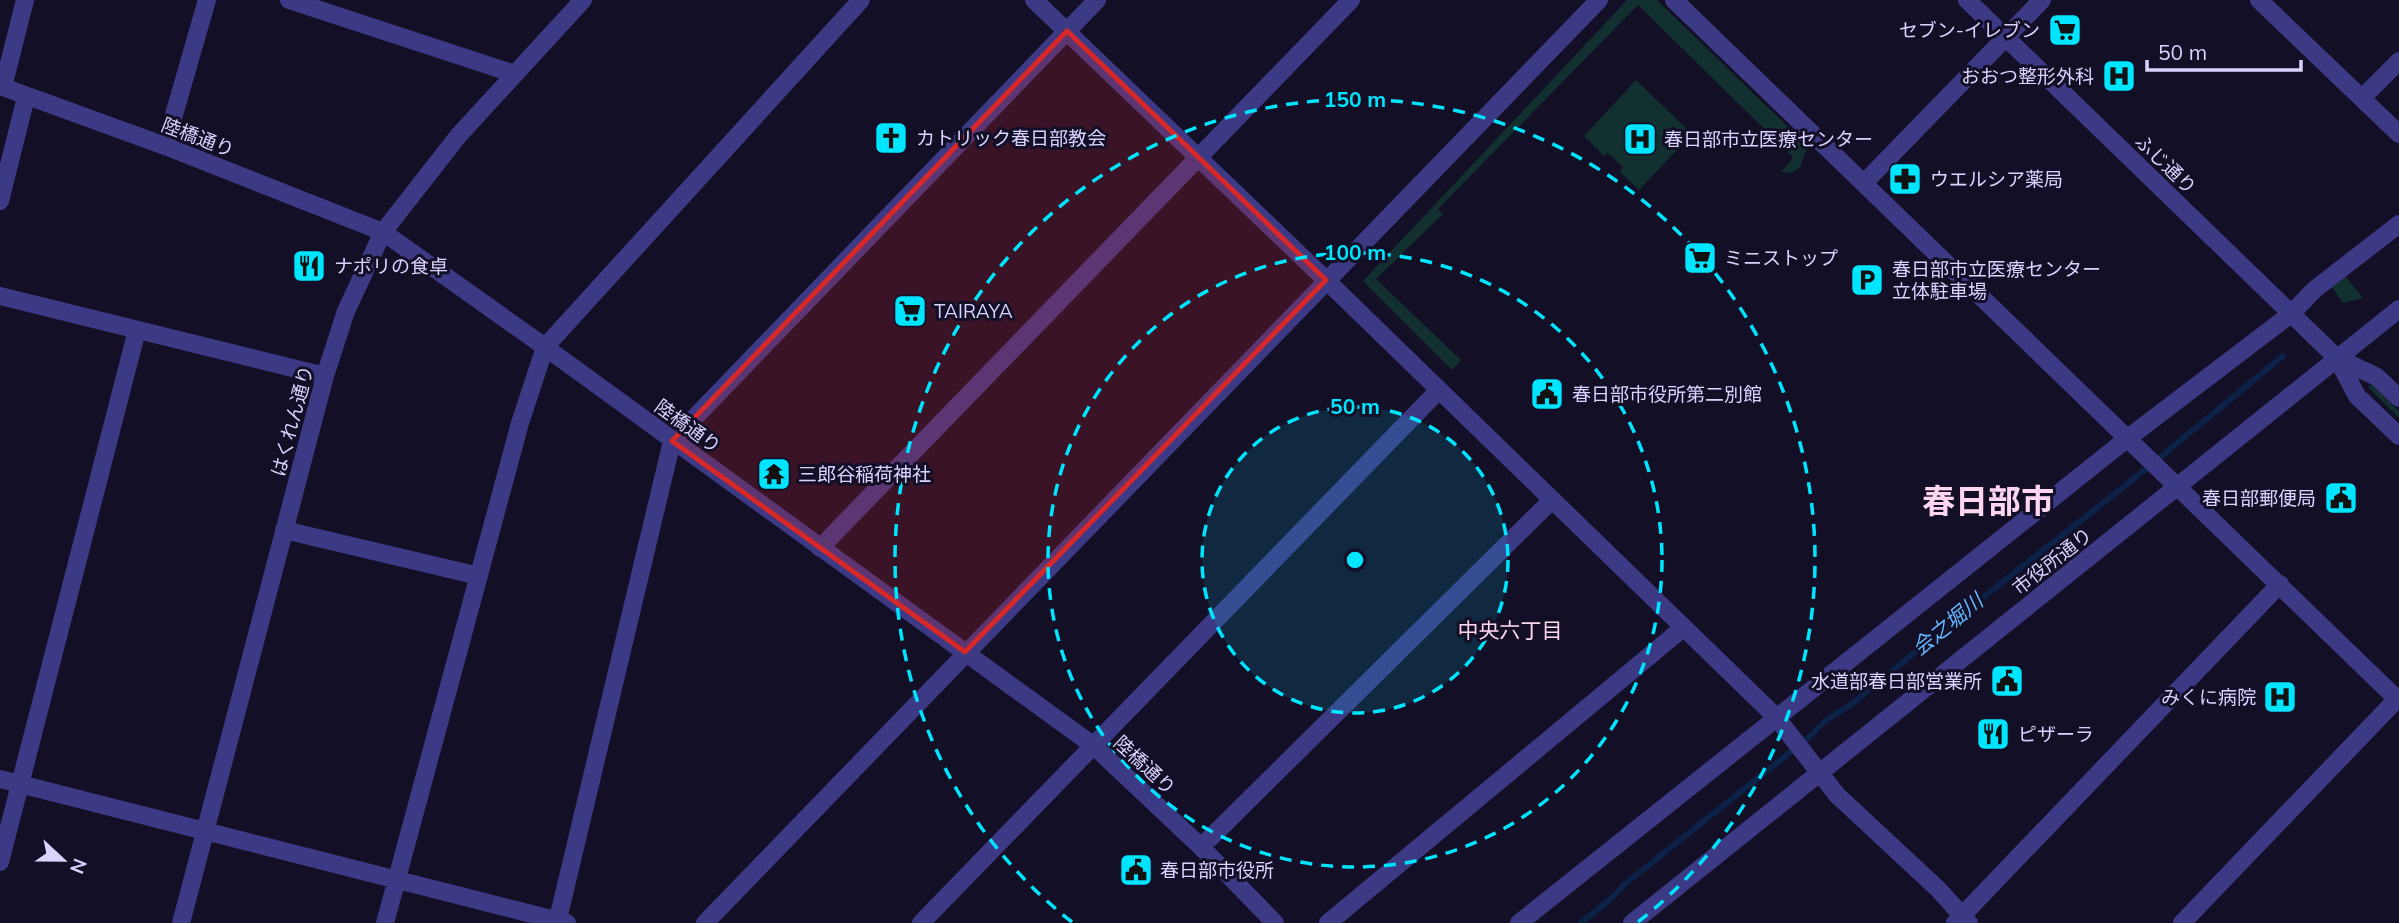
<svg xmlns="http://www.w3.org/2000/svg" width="2399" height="923" viewBox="0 0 2399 923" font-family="Mulish,'Noto Sans JP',sans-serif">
	<rect width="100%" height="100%" fill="#130f26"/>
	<path fill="#12302f" d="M1627,0H1657L1808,146L1800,167L1792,173L1781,172L1792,159V156L1638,5L1438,209L1443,214L1376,279L1461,360L1452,370L1363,281Z
		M1636,80L1692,134L1639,190L1620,172L1623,167L1608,153L1604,156L1584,136Z
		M2346,277L2363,298L2343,303L2332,287Z
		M2372,385L2399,411V418L2368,387Z"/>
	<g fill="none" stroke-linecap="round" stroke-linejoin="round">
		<path stroke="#0c2248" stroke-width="6" d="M1581,923L1613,897L1625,884L1807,739L1825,721L1853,703L1961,615L2136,477L2283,356"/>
		<path stroke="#3d3a85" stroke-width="18" d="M289,0L515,74
			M1034,0L1326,280L1776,717L1837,795L1938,889L1969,923
			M1674,0L2399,701
			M1967,0L2337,358L2357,396L2399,436
			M2259,0L2399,134
			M0,86L165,146L383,232L545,347L1094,746L1201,847L1275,923
			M3,87L25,0
			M2362,98L2399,61
			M165,146L207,0
			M1864,183L2042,0
			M0,201L26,97
			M0,296L325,376
			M2337,358L2377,377L2399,398
			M284,530L479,576
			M820,548L1351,0
			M0,779L567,923
			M1201,847L1552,500
			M0,862L137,330
			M181,923L325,376L346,311L383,232L459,135L583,0
			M385,923L520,423L545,347L861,0
			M557,923L672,441L1097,0
			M705,923L1599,0
			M921,923L1438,391
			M1328,923L1683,628
			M1519,923L2128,438L2291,314L2314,290L2399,224
			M1632,923L2399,309
			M1955,923L2280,584
			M2182,923L2397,699"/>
	</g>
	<path fill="#d62828" fill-opacity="0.2" stroke="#d62828" stroke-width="5" stroke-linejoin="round" d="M1067,31L1326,280L965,652L672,441Z"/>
	<circle cx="1355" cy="560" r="153" fill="#00e5ff" fill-opacity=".12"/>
	<g fill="none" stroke="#00e5ff" stroke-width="3.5" stroke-dasharray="12 9">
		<circle cx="1355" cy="560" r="153"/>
		<circle cx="1355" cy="560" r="307"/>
		<path d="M1072 922A460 460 0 1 1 1638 922"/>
	</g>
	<defs>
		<symbol id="supermarket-square" viewBox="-11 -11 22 22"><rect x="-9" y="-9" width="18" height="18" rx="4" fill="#00e5ff" stroke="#130f26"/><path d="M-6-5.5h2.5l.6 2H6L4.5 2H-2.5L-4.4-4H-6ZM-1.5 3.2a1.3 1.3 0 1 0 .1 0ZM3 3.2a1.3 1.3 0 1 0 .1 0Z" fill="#111"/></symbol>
		<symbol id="hospital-square" viewBox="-11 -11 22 22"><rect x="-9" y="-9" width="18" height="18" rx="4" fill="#00e5ff" stroke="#130f26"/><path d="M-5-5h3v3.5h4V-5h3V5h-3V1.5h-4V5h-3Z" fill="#111"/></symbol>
		<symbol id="church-square" viewBox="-11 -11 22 22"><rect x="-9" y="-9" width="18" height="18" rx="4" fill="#00e5ff" stroke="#130f26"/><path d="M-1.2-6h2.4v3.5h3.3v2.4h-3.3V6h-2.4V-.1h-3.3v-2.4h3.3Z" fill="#111"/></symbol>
		<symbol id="pharmacy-square" viewBox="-11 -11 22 22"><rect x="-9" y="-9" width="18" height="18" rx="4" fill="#00e5ff" stroke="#130f26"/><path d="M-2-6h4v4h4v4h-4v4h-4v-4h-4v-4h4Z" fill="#111"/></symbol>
		<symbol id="restaurant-square" viewBox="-11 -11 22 22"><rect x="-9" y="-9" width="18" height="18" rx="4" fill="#00e5ff" stroke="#130f26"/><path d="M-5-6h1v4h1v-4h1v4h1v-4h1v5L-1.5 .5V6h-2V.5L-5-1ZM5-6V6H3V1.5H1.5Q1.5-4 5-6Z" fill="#111"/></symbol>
		<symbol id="parking-square" viewBox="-11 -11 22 22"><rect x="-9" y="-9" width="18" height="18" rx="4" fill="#00e5ff" stroke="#130f26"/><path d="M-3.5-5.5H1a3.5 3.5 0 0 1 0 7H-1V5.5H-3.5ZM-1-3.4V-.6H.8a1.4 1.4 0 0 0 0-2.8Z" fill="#111"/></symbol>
		<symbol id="civic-square" viewBox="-11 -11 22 22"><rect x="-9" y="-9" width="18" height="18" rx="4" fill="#00e5ff" stroke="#130f26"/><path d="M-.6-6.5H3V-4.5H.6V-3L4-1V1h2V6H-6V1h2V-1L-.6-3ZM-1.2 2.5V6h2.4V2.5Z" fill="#111"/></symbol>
		<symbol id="temple-square" viewBox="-11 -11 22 22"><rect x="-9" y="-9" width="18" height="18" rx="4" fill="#00e5ff" stroke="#130f26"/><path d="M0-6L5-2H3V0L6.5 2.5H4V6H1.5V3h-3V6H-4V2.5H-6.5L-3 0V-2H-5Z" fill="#111"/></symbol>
	</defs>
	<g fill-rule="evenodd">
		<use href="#supermarket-square" x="2046" y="11" width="38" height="38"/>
		<use href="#hospital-square" x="2100" y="57" width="38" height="38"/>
		<use href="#church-square" x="872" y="119" width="38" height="38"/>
		<use href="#hospital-square" x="1621" y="120" width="38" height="38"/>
		<use href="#pharmacy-square" x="1886" y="160" width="38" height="38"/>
		<use href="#supermarket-square" x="1681" y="239" width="38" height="38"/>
		<use href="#restaurant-square" x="290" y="247" width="38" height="38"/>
		<use href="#parking-square" x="1848" y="261" width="38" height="38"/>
		<use href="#supermarket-square" x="891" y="292" width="38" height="38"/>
		<use href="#civic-square" x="1528" y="375" width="38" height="38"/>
		<use href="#temple-square" x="755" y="455" width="38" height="38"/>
		<use href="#civic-square" x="2322" y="479" width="38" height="38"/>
		<use href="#civic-square" x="1988" y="662" width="38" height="38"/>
		<use href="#hospital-square" x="2261" y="678" width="38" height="38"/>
		<use href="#restaurant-square" x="1974" y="715" width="38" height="38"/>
		<use href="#civic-square" x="1117" y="851" width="38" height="38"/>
	</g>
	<g text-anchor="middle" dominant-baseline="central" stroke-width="6" stroke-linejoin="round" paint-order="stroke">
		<g font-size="19" fill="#d9d4ff" stroke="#130f26" text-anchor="start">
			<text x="2040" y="30" text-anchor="end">セブン-イレブン</text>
			<text x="2094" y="76" text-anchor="end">おおつ整形外科</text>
			<text x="916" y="138">カトリック春日部教会</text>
			<text x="1664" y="139">春日部市立医療センター</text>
			<text x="1930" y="179">ウエルシア薬局</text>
			<text x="1724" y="258">ミニストップ</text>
			<text x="334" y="266">ナポリの食卓</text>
			<text x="1892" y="269">春日部市立医療センター<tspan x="1892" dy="22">立体駐車場</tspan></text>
			<text x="934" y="311">TAIRAYA</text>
			<text x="1572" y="394">春日部市役所第二別館</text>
			<text x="798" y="474">三郎谷稲荷神社</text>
			<text x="2316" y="498" text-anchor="end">春日部郵便局</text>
			<text x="1982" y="681" text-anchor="end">水道部春日部営業所</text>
			<text x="2256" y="697" text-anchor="end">みくに病院</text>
			<text x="2018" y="734">ピザーラ</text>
			<text x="1160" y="870">春日部市役所</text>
		</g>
		<g font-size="19" fill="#d9d4ff" stroke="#130f26">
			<text transform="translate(198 137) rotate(21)">陸橋通り</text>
			<text transform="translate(2166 164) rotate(44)">ふじ通り</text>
			<text transform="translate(292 421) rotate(-75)">はくれん通り</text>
			<text transform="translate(688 426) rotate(36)">陸橋通り</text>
			<text transform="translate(2052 561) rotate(-38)">市役所通り</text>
			<text transform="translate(1145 765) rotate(43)">陸橋通り</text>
		</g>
		<g font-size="21" font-style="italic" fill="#62b6ff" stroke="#130f26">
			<text transform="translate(1947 624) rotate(-39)">会之堀川</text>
		</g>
		<g font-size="21" fill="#ffd6f0" stroke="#130f26">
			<text x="1510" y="630">中央六丁目</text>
		</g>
		<g font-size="33" font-weight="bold" fill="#ffd6f0" stroke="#130f26">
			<text x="1988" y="500">春日部市</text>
		</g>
	</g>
	<circle cx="1355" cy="560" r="10" fill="#00e5ff" stroke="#130f26" stroke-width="3.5"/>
	<g font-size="21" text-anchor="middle" font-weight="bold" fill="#00e5ff" stroke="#130f26" stroke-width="6" stroke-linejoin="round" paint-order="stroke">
		<text x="1355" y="107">150 m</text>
		<text x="1355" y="260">100 m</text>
		<text x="1355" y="414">50 m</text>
	</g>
	<g transform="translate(63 860) rotate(112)" stroke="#130f26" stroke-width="5" paint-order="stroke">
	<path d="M0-5L12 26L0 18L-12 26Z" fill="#d9d4ff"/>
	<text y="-10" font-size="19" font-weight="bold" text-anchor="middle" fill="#d9d4ff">N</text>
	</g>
	<path d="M2147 60v10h154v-10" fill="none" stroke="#d9d4ff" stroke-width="3.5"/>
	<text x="2158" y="60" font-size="21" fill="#d9d4ff" stroke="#130f26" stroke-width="5" paint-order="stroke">50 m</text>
</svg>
